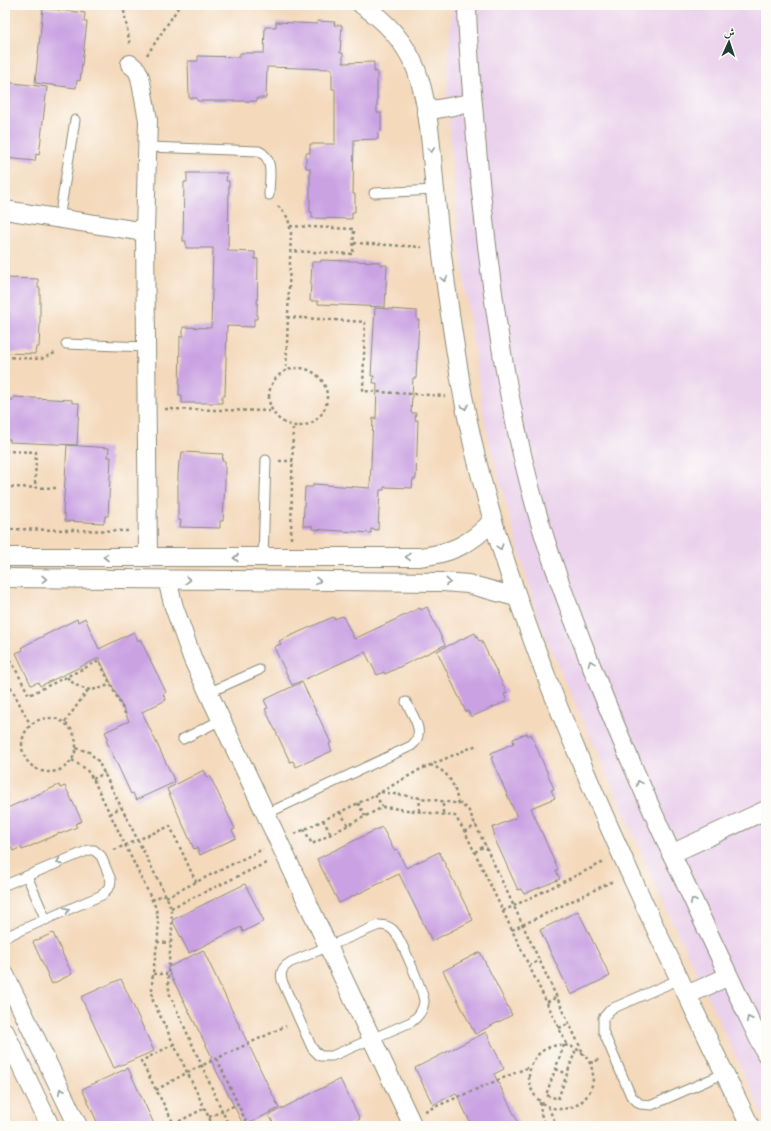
<svg xmlns="http://www.w3.org/2000/svg" width="771" height="1131" viewBox="0 0 771 1131" font-family="'IM FELL English',Amiri,serif">
	<rect width="100%" height="100%" fill="#fdfcf7"/>
	<filter id="ink" filterUnits="userSpaceOnUse"><feTurbulence type="fractalNoise" baseFrequency=".025" numOctaves="2"/><feDisplacementMap in="SourceGraphic" scale="8" xChannelSelector="R" yChannelSelector="G"/><feConvolveMatrix kernelMatrix="1 2 1 2 8 2 1 2 1" color-interpolation-filters="sRGB"/></filter>
	<filter id="wash" filterUnits="userSpaceOnUse"><feTurbulence type="fractalNoise" baseFrequency=".012" numOctaves="4" result="noise"/><feDisplacementMap in="SourceGraphic" scale="16" xChannelSelector="R" yChannelSelector="G"/><feGaussianBlur stdDeviation="0.9" result="paint"/><feColorMatrix in="noise" values="0 0 0 0 0 0 0 0 0 0 0 0 0 0 0 0 0 1.4 0 .05"/><feComposite in="paint" operator="in"/></filter>
	<g filter="url(#wash)">
		<rect width="100%" height="100%" fill="#f4d9bb"/>
		<path fill="#ead1ec" d="M452,5H766V1121L674,925L539,622L486,430L458,236L447,93Z
			M5,1007L12,1022L5,1026Z"/>
		<g id="blocks">
			<path fill="#caa2e3" d="M43,8L85,13L84,22H87L80,81L77,80L76,88L35,83Z
				M317,21L335,22L334,25H342L340,53H343V63L374,62V72L377,71V113H381V131L378,132V139L354,140L353,194H355V212H352V219L312,218V212H310V168H306V153H310V144H335V89H332V69L267,67L266,98H257V101H197V98H189L188,61H198V56L240,57V53H264L265,27H276V22L317,24Z
				M5,82L47,87L39,155L36,154L35,161L5,158Z
				M187,173H227L226,181H229L228,251L255,252V259H258L257,319H254V327L227,326L225,396H222V403H182V395H179L180,336L183,337V327L211,328L213,248H186V241H183L184,182H187Z
				M321,260L380,262V265H387L385,307L318,304V301H310L312,262H321Z
				M5,278L38,279V288H40V325L39,347H36L35,354L5,353Z
				M375,308L417,311V320H419L416,378H413L411,413H416L415,420H418L416,479H413L412,488L384,487V490H380L378,530L371,529V533L312,529V526H303L305,487H313V484L370,488L373,418L376,419L377,383H373L374,376H371Z
				M13,397L72,400V403H79L77,445L10,442V439H5V399L13,400Z
				M67,445L109,448L108,457H111L109,498L108,516H105L104,523L65,521V514L63,513Z
				M182,452L223,454L222,461H225V480L223,521H220V528L180,527L181,520H178V476L179,461H181Z
				M427,607L445,645L385,674L384,672L377,675L365,652L292,685L274,647L281,644L279,641L333,617L334,619L343,616L354,639L420,608L421,610Z
				M85,618L99,649L134,632L138,641L140,639L166,692L163,694L166,700L142,712L175,782L136,800L133,793L131,794L106,740L108,738L105,732L129,721L99,658L40,686L38,682L31,685L16,653L23,650L22,647L61,627L77,619L78,622Z
				M475,633L479,641L481,640L507,693L504,694L507,701L471,717L468,711L466,712L437,651Z
				M302,682L331,743L329,744L332,751L296,767L293,761L290,762L277,734L265,709L268,708L264,700Z
				M527,733L528,736L531,734L554,789L551,790L555,798L531,808L558,870L556,871L560,879L524,894L521,889L518,890L493,835H495L492,828L517,817L491,758L493,757L491,753L514,743L513,739Z
				M204,770L207,777L210,776L235,829L232,830L236,838L200,855L197,848L194,849L167,789Z
				M59,785L60,788L65,786L82,821L75,824L77,827L60,834V833L22,850L21,847L13,851L5,834V809Z
				M382,827L394,850L397,849L406,868L439,852L473,920L432,941L399,874L339,903L317,859Z
				M245,884L264,921L243,932L241,927L189,953L172,920Z
				M578,911L610,976L571,995L540,930Z
				M53,933L72,974L52,984L33,942Z
				M203,950L279,1108L244,1126L210,1058L212,1057L167,968Z
				M480,952L512,1015L475,1034L443,971Z
				M121,979L154,1051L114,1068L81,997Z
				M486,1032L504,1069L494,1074L520,1126H472L456,1093L433,1105L415,1068Z
				M128,1068L155,1126H99L82,1089Z
				M340,1079L360,1119L346,1126H275L269,1115Z"/>
		</g>
	</g>
	<g filter="url(#ink)">
		<use href="#blocks" fill-opacity="0" stroke="#8a8b78" stroke-width="1"/>
		<g fill="none" stroke-linecap="round" stroke-linejoin="round">
			<defs>
				<path id="service" d="M148,147L259,151C275,159 269,179 269,195
					M374,193L435,190
					M59,219L75,120
					M66,344L146,347
					M263,558L266,460
					M208,693L259,670
					M183,739L221,720
					M266,814L411,746C427,734 413,716 406,702
					M27,876L46,920
					M5,885L89,850H94L101,856L111,880L110,886L102,895L5,937
					M379,925C384,925 389,926 393,930C400,936 424,993 424,1002C423,1011 418,1017 411,1022L332,1056H320L312,1048L283,983C279,973 282,967 291,962Z
					M680,979L611,1009L603,1018V1031L631,1096L640,1104L652,1105L725,1073"/>
				<path id="minor" d="M362,5C386,21 405,42 416,69C431,109 431,157 436,200C442,262 451,324 461,385C479,489 512,588 550,686C609,836 680,981 750,1126
					M467,5C468,61 474,115 479,171C490,284 505,398 536,509C551,562 571,614 591,665C643,798 705,926 766,1054
					M130,64L137,70L140,77L148,120L145,232L148,557
					M426,111L471,103
					M5,210L145,232
					M5,557H419C449,554 472,544 492,521
					M5,578L443,582L468,584L516,597
					M167,580L174,607L193,660L413,1126
					M671,854L766,810
					M5,975L78,1126
					M687,995L729,976
					M5,1032L50,1126"/>
			</defs>
			<use href="#service" stroke="#8a8b78" stroke-width="11"/>
			<use href="#minor" stroke="#8a8b78" stroke-width="20"/>
			<path stroke="#8a8b78" stroke-width="2.5" stroke-dasharray="3 3" stroke-linecap="butt" d="M123,5L130,46
				M147,55L180,5
				M278,206L288,218L291,233L286,371
				M290,226L354,229L353,254L291,251
				M354,243L422,247
				M287,317L365,322L363,391L445,396
				M5,357L41,359L55,353
				M269 397a29 29 0 1 1 58 0a29 29 0 1 1-58 0Z
				M165,409L273,411
				M5,451L36,452L35,488
				M279,461H293
				M5,487L59,488
				M5,529L129,531
				M291,539L293,426
				M5,649L29,695L99,661L127,717
				M5,676L30,724
				M67,677C79,691 94,693 110,684
				M22 745a27 27 0 1 1 54 0a27 27 0 1 1-54 0Z
				M65,722L88,690
				M76,748L89,752L98,761L168,900C179,930 163,963 170,995L229,1126
				M72,760L86,769L93,779L155,906C165,937 148,969 153,1001L213,1126
				M430,765C449,771 455,785 458,803
				M93,779L105,773
				M381,792L461,804L469,811L584,1055
				M375,795L383,807
				M358,803L365,816
				M419,811L420,798
				M340,812L348,825
				M443,813V801
				M110,814L121,807
				M323,820L331,834
				M304,829L312,844L383,807L455,816L465,832L567,1045
				M465,832L476,825
				M295,834L381,792L419,770L477,745
				M114,850L170,826L196,882
				M475,852L486,845
				M166,897L263,849
				M152,900L165,894
				M171,908L268,862
				M503,911L604,862
				M512,930L613,881
				M157,942L170,943
				M529,966L540,960
				M153,974H167
				M547,1002L557,997
				M559,1028L570,1023
				M174,1044L141,1061L174,1124L205,1108
				M529 1077a32 32 0 1 1 64 0a32 32 0 1 1-64 0Z
				M564,1045L546,1095L558,1099L576,1049
				M217,1059L248,1126
				M590,1063L601,1059
				M556,1069L567,1074
				M156,1090L188,1072L286,1026
				M540,1102L541,1114L546,1126
				M548,1107L557,1126
				M425,1111L529,1067
				M209,1117L238,1104"/>
			<use href="#service" stroke="#fff" stroke-width="9"/>
			<use href="#minor" stroke="#fff" stroke-width="18"/>
		</g>
		<defs><path id="oneway-chevron" d="M-2-3.5L2.5 0L-2 3.5" fill="none" stroke-width="1.6" stroke-linecap="round" stroke-linejoin="round"/></defs>
		<g stroke="#8f9e9a">
			<use href="#oneway-chevron" transform="translate(431 150) rotate(85)"/>
			<use href="#oneway-chevron" transform="translate(444 279) rotate(82)"/>
			<use href="#oneway-chevron" transform="translate(465 407) rotate(78)"/>
			<use href="#oneway-chevron" transform="translate(500 547) rotate(72)"/>
			<use href="#oneway-chevron" transform="translate(106 557) rotate(-180)"/>
			<use href="#oneway-chevron" transform="translate(408 557) rotate(178)"/>
			<use href="#oneway-chevron" transform="translate(236 558) rotate(-180)"/>
			<use href="#oneway-chevron" transform="translate(44 579) rotate(1)"/>
			<use href="#oneway-chevron" transform="translate(188 580) rotate(1)"/>
			<use href="#oneway-chevron" transform="translate(318 581) rotate(1)"/>
			<use href="#oneway-chevron" transform="translate(448 582) rotate(5)"/>
			<use href="#oneway-chevron" transform="translate(591 663) rotate(-111)"/>
			<use href="#oneway-chevron" transform="translate(639 783) rotate(-114)"/>
			<use href="#oneway-chevron" transform="translate(59 862) rotate(157)"/>
			<use href="#oneway-chevron" transform="translate(693 901) rotate(-115)"/>
			<use href="#oneway-chevron" transform="translate(67 910) rotate(-23)"/>
			<use href="#oneway-chevron" transform="translate(749 1019) rotate(-116)"/>
			<use href="#oneway-chevron" transform="translate(61 1091) rotate(-116)"/>
		</g>
	</g>
	<rect width="771" height="1131" fill="none" stroke="#fdfcf7" stroke-width="20"/>
	<g transform="translate(729 42) rotate(3)" stroke="#fdfcf7" stroke-width="3" paint-order="stroke">
	<path d="M0-3L7 15L0 10L-7 15Z" fill="#1f3d34"/>
	<text y="-6" font-size="11" font-weight="bold" text-anchor="middle" fill="#1f3d34">ش</text>
	</g>
</svg>
